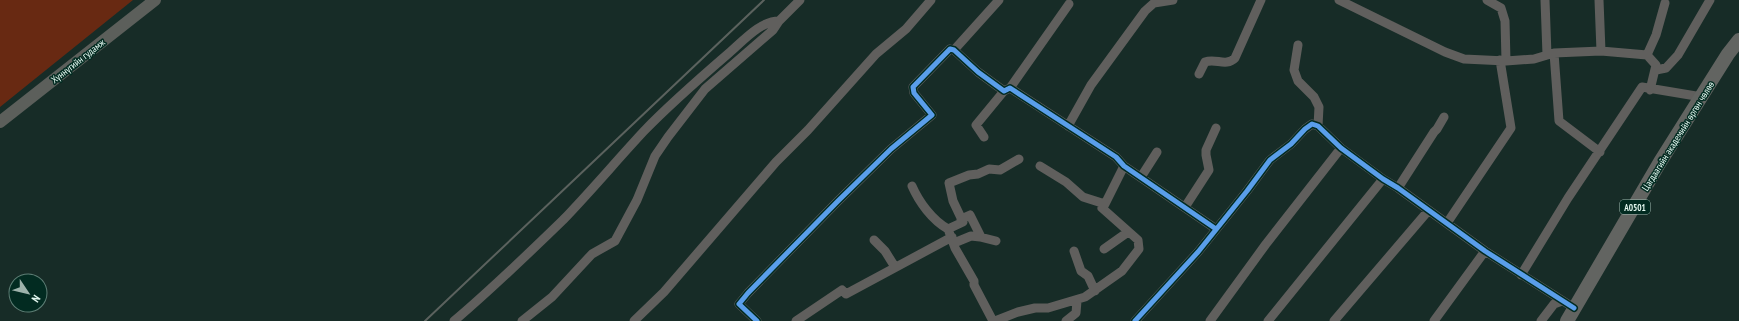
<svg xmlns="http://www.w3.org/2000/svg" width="1739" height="321" viewBox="0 0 1739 321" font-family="'PT Sans Narrow',sans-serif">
	<rect width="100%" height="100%" fill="#172c27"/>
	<path fill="#682912" d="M0,0H133L0,107Z"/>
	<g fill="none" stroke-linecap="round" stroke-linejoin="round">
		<path stroke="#605f5d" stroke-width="9" d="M1339,0L1445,52L1464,59L1506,61L1534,59L1554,53L1601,51L1647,55L1656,65L1650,90
			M1487,0L1501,8L1505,21L1506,61
			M1545,0L1547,55
			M1599,0L1601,51
			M1298,45L1294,70L1298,81L1314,97L1319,107L1318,126
			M954,50L999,0
			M1554,53L1559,121L1600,152
			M1647,55L1656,35L1665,3
			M1656,70L1666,68L1678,55L1710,0
			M1199,74L1205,62C1216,58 1226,67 1235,58L1261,0
			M1010,88L1069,4
			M1068,126L1091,85L1145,11L1154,3L1173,0
			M984,137L976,125L1004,91
			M1141,177L1157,152
			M912,186C919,202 932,220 948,229
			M1398,188L1434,132L1437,129L1444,117
			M1105,204L1124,166
			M1185,207L1209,170L1206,155V150L1216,128
			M961,219L970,215L981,237
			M1447,223L1511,128L1500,60
			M874,240L885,251L895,267
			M954,243L971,236L980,237L996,241
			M1104,249L1128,232
			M1074,251L1081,271L1088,276L1095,291
			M1521,275L1568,198L1642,87L1702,97
			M454,321C492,289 527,255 563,220C591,191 617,160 644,131C671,103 700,78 729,53C743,41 760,21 779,21
			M522,321L552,297L592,254L615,241L637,200L655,156L668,137L705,89L773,30L779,21L800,0
			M634,321L664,292L776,162L808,130L876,54L906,29L931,0
			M757,321L739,304L748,293L838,201L891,149L932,115L914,93L913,87L950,49L954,50L978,72L1004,91L1010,88L1116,157L1124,166L1216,229
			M796,321L842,290L846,294L952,237
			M993,321L974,285V281L955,248L948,229L963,222L953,201L949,183L969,175L978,174L989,169L1000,170L1019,159
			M995,321L1018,312L1035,308H1048L1085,297L1122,271L1139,249L1138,240L1102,208L1105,204L1083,197L1066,182L1040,166
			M1066,321L1076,313L1077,301
			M1135,321L1198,252L1247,191L1270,160L1291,144L1305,129L1312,124L1318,126L1341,148L1383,179L1398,188L1485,251L1574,308
			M1210,321L1266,244L1341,148
			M1268,321L1383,179
			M1334,321L1428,211
			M1434,321L1485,251
			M1541,321L1554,304L1562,301"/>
		<path stroke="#5c5f5b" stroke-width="12" d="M0,122L155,0"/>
		<path stroke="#626461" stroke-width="14" d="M1567,321L1660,162L1728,54L1739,40"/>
		<path stroke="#5b625e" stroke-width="2" d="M425,321L764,0"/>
		<defs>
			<path id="cycleway" d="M757,321L739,304L748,293L838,201L891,149L932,115L914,93L913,87L950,49L954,50L978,72L1004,91L1010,88L1116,157L1124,166L1216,229
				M1135,321L1198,252L1247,191L1270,160L1291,144L1305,129L1312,124L1318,126L1341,148L1383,179L1398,188L1485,251L1574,308"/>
		</defs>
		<use href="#cycleway" stroke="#022b21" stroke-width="8"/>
		<use href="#cycleway" stroke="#5a9eea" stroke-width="5"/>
	</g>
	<g text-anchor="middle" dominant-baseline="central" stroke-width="3" stroke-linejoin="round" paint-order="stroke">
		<rect fill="#022b21" stroke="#a1bcb3" stroke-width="1" x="1620" y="200" width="30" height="14" rx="3"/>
		<g font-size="9" font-weight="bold" fill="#e5faf2">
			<text x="1635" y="207">A0501</text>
		</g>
		<g font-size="10" fill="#e5faf2" stroke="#022b21">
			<text transform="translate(78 61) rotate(-38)">Хүннүгийн гудамж</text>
			<text transform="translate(1678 136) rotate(-58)">Цагдаагийн академийн өргөн чөлөө</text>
		</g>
	</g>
	<g transform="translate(28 293) rotate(125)"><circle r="19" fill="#022b21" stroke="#5d7e75"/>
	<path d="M0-3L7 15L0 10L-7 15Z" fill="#9db2ab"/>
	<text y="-6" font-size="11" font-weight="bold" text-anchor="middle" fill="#e5faf2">N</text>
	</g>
</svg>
